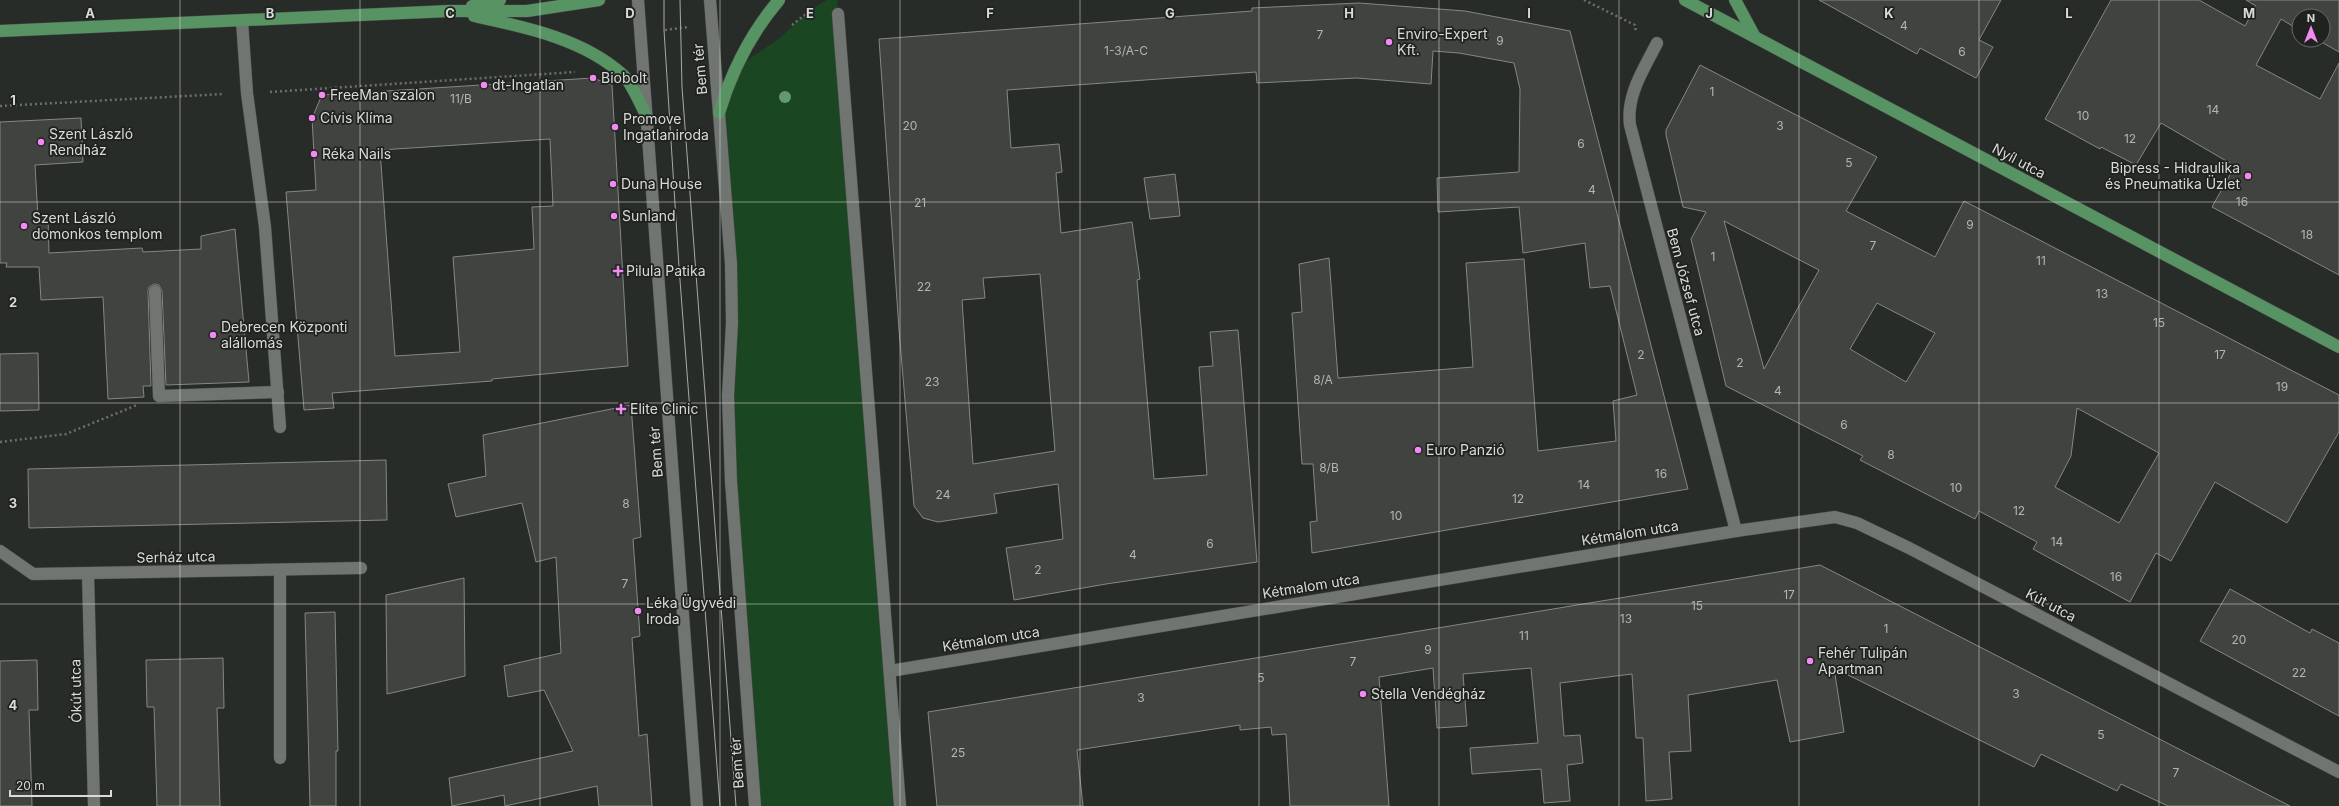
<svg xmlns="http://www.w3.org/2000/svg" width="2339" height="806" viewBox="0 0 2339 806" font-family="Inter,sans-serif">
  <rect width="100%" height="100%" fill="#282c29"/>
  <path fill="#1a4622" d="M827,0H837L900,806H755L731,481L732,323L719,113L733,70L780,38L808,11Z"/>
  <g fill="#404340" stroke="#848884" fill-rule="evenodd">
    <path d="M1819,0H2001L1979,40L1993,47L1976,78L1920,48L1917,54Z"/>
    <path d="M2111,0H2199L2245,26L2256,6L2246,0H2339V52L2318,40H2323V16H2299V30L2281,19L2256,65L2320,99L2339,63V275L2212,207L2235,166L2161,123L2136,165L2101,147L2100,149L2045,119Z"/>
    <path d="M1359,3L1465,11L1570,31L1688,489L1312,553L1310,522L1317,521L1313,464H1302L1292,313L1302,312L1299,264L1329,258L1338,378L1473,367L1466,263L1524,259L1538,451L1616,441L1613,401L1637,395L1610,286L1590,288L1585,243L1523,253L1519,207L1438,212L1437,178L1519,172L1520,89L1514,63L1459,53L1433,51L1431,84L1357,78L1257,83L1256,72L1007,90L1011,148L1059,144L1062,172L1056,173L1061,233L1132,222L1140,279L1137,280L1154,479L1207,475L1199,367L1213,366L1210,332L1238,330L1257,562L1106,584L1014,600L1006,548L1063,539L1058,484L994,494L997,513L938,522L923,518L914,506L899,330L879,39L1252,11V8ZM1040,274L1055,451L973,464L962,300L985,298L983,278Z"/>
    <path d="M1700,65L1877,157L1846,211L1935,257L1964,201L2339,395V432L2287,523L2215,482L2171,561L2156,553L2130,602L2033,549L2037,542L1979,511L1975,519L1860,460L1863,456L1726,386L1691,239L1706,212L1683,207L1666,135V130ZM1724,221L1819,270L1764,369ZM1877,303L1935,333L1906,382L1850,349ZM2077,408L2159,453L2119,523L2055,487L2071,456Z"/>
    <path d="M593,78L612,85L628,366L492,379V381L332,393L334,408L304,410L286,192L316,190L312,118L322,95ZM550,139L553,206L532,207L534,249L453,257L460,352L395,356L380,150Z"/>
    <path d="M81,118L83,162L35,165L38,218H48L49,253L142,248L143,252L201,249V236L235,229L249,382L166,385L162,291L159,285L154,284L149,287L148,291L151,386H143L144,397L108,399L103,297L41,300L39,267H6L7,263H0V122Z"/>
    <path d="M1175,174L1180,216L1150,219L1144,178Z"/>
    <path d="M38,353L39,410L0,411V354Z"/>
    <path d="M631,405L641,537L633,539L640,636L632,638L639,736L647,734L652,806H599L597,786L505,806L504,795L452,806L449,778L573,751L544,690L508,697L504,666L561,653L556,557L536,562L522,503L456,517L448,484L486,476L483,435Z"/>
    <path d="M386,460L387,520L29,528L28,469Z"/>
    <path d="M1820,565L2290,806H2168L2121,784L2117,791L2041,754L2034,767L1834,668L1844,732L1790,742L1777,680L1688,695L1691,751L1669,752L1672,799L1646,801L1643,738H1636L1632,674L1560,683L1564,736L1580,735L1583,763L1567,765L1570,801L1544,803L1541,769L1472,774L1470,748L1538,743L1531,668L1463,674L1467,726L1437,728L1433,668L1379,677L1389,806H1290L1286,734L1272,735L1271,727L1240,730V725L1077,750L1083,806H937L928,712Z"/>
    <path d="M464,578L465,676L387,694L386,595Z"/>
    <path d="M2230,589L2310,633L2312,629L2339,643V716L2200,641Z"/>
    <path d="M335,612L338,751H336V806H310L305,613Z"/>
    <path d="M223,658L224,708H217L220,806H157L154,707H147L146,660Z"/>
    <path d="M37,660L38,710H29L32,806H0V661Z"/>
  </g>
  <g fill="none" stroke-linecap="round" stroke-linejoin="round">
    <g stroke="#454845" stroke-width="13">
      <g id="minor">
        <path d="M638,0L697,806"/>
        <path d="M710,0L731,264L732,323L728,396L731,481L755,806"/>
        <path d="M838,14L900,806"/>
        <path d="M242,21L247,93L265,227L280,427"/>
        <path d="M1657,43C1644,69 1626,95 1630,125L1736,531"/>
        <path d="M155,291L159,396L278,392"/>
        <path d="M0,551L33,574L361,568"/>
        <path d="M88,574L94,806"/>
        <path d="M890,671L1736,531L1835,517L1857,523L1909,548L2339,772"/>
        <path d="M280,758V570"/>
      </g>
    </g>
    <g stroke="#454845" stroke-width="13">
      <g id="major">
        <path d="M1685,0L2339,347"/>
        <path d="M1735,0L1755,37"/>
        <path d="M472,6L500,0"/>
        <path d="M474,16C525,27 584,39 623,75C632,83 641,106 647,117"/>
        <path d="M0,31L449,11H527L599,0"/>
        <path d="M719,113C732,70 750,34 779,0"/>
      </g>
    </g>
    <g stroke="#6c6f6c" stroke-width="2.5" stroke-dasharray="2 3" stroke-linecap="butt">
      <path d="M1584,0L1635,25L1636,32"/>
      <path d="M792,25L815,7"/>
      <path d="M665,30L688,27"/>
      <path d="M270,92L575,72"/>
      <path d="M0,106L223,94"/>
      <path d="M0,442L66,434L137,405"/>
    </g>
    <use href="#minor" stroke="#717572" stroke-width="12"/>
    <use href="#major" stroke="#589364" stroke-width="12"/>
    <g stroke="#a7a9a7" stroke-width="1">
      <path d="M664,0V30L679,267L720,806"/>
      <path d="M680,0L682,87L736,806"/>
    </g>
  </g>
  <circle fill="#629a6a" cx="785" cy="97" r="6"/>
  <path fill="none" stroke="#d9dbd9" stroke-width="1" stroke-opacity="0.55" d="M180,0V806M360,0V806M540,0V806M720,0V806M900,0V806M1080,0V806M1259,0V806M1439,0V806M1619,0V806M1799,0V806M1979,0V806M2159,0V806M0,202H2339M0,403H2339M0,604H2339"/>
  <g fill="#f38af1" stroke="#1f221f" stroke-width="1.5">
    <circle cx="1389" cy="42" r="4"/>
    <circle cx="593" cy="78" r="4"/>
    <circle cx="484" cy="85" r="4"/>
    <circle cx="322" cy="95" r="4"/>
    <circle cx="312" cy="118" r="4"/>
    <circle cx="615" cy="127" r="4"/>
    <circle cx="41" cy="142" r="4"/>
    <circle cx="314" cy="154" r="4"/>
    <circle cx="2248" cy="176" r="4"/>
    <circle cx="613" cy="184" r="4"/>
    <circle cx="614" cy="216" r="4"/>
    <circle cx="24" cy="226" r="4"/>
    <path d="M616 265h4v4h4v4h-4v4h-4v-4h-4v-4h4z"/>
    <circle cx="213" cy="335" r="4"/>
    <path d="M619 403h4v4h4v4h-4v4h-4v-4h-4v-4h4z"/>
    <circle cx="1418" cy="450" r="4"/>
    <circle cx="638" cy="611" r="4"/>
    <circle cx="1810" cy="661" r="4"/>
    <circle cx="1363" cy="694" r="4"/>
  </g>
  <g text-anchor="middle" stroke-width="3.5" stroke-linejoin="round" paint-order="stroke">
    <g font-size="12" fill="#b3b5b3">
      <text x="1904" y="30">4</text>
      <text x="1320" y="39">7</text>
      <text x="1500" y="45">9</text>
      <text x="1126" y="55">1-3/A-C</text>
      <text x="1962" y="56">6</text>
      <text x="1712" y="96">1</text>
      <text x="461" y="103">11/B</text>
      <text x="2213" y="114">14</text>
      <text x="2083" y="120">10</text>
      <text x="910" y="130">20</text>
      <text x="1780" y="130">3</text>
      <text x="2130" y="143">12</text>
      <text x="1581" y="148">6</text>
      <text x="1849" y="167">5</text>
      <text x="1592" y="194">4</text>
      <text x="2242" y="206">16</text>
      <text x="920" y="207">21</text>
      <text x="1970" y="229">9</text>
      <text x="2307" y="239">18</text>
      <text x="1873" y="250">7</text>
      <text x="1713" y="261">1</text>
      <text x="2041" y="265">11</text>
      <text x="924" y="291">22</text>
      <text x="2102" y="298">13</text>
      <text x="2159" y="327">15</text>
      <text x="1641" y="359">2</text>
      <text x="2220" y="359">17</text>
      <text x="1740" y="367">2</text>
      <text x="1323" y="384">8/A</text>
      <text x="932" y="386">23</text>
      <text x="2282" y="391">19</text>
      <text x="1778" y="395">4</text>
      <text x="1844" y="429">6</text>
      <text x="1891" y="459">8</text>
      <text x="1329" y="472">8/B</text>
      <text x="1661" y="478">16</text>
      <text x="1584" y="489">14</text>
      <text x="1956" y="492">10</text>
      <text x="943" y="499">24</text>
      <text x="1518" y="503">12</text>
      <text x="626" y="508">8</text>
      <text x="2019" y="515">12</text>
      <text x="1396" y="520">10</text>
      <text x="2057" y="546">14</text>
      <text x="1210" y="548">6</text>
      <text x="1133" y="559">4</text>
      <text x="1038" y="574">2</text>
      <text x="2116" y="581">16</text>
      <text x="625" y="588">7</text>
      <text x="1789" y="599">17</text>
      <text x="1697" y="610">15</text>
      <text x="1626" y="623">13</text>
      <text x="1886" y="633">1</text>
      <text x="1524" y="640">11</text>
      <text x="2239" y="644">20</text>
      <text x="1428" y="654">9</text>
      <text x="1353" y="666">7</text>
      <text x="2299" y="677">22</text>
      <text x="1261" y="682">5</text>
      <text x="2016" y="698">3</text>
      <text x="1141" y="702">3</text>
      <text x="2101" y="739">5</text>
      <text x="958" y="757">25</text>
      <text x="2176" y="777">7</text>
    </g>
    <g font-size="14" fill="#d9dbd9" stroke="#1f221f" text-anchor="start">
      <text x="1397" y="39">Enviro-Expert<tspan x="1397" dy="16">Kft.</tspan></text>
      <text x="601" y="83">Biobolt</text>
      <text x="492" y="90">dt-Ingatlan</text>
      <text x="330" y="100">FreeMan szalon</text>
      <text x="320" y="123">Cívis Klíma</text>
      <text x="623" y="124">Promove<tspan x="623" dy="16">Ingatlaniroda</tspan></text>
      <text x="49" y="139">Szent László<tspan x="49" dy="16">Rendház</tspan></text>
      <text x="322" y="159">Réka Nails</text>
      <text x="2240" y="173" text-anchor="end">Bipress - Hidraulika<tspan x="2240" dy="16">és Pneumatika Üzlet</tspan></text>
      <text x="621" y="189">Duna House</text>
      <text x="622" y="221">Sunland</text>
      <text x="32" y="223">Szent László<tspan x="32" dy="16">domonkos templom</tspan></text>
      <text x="626" y="276">Pilula Patika</text>
      <text x="221" y="332">Debrecen Központi<tspan x="221" dy="16">alállomás</tspan></text>
      <text x="630" y="414">Elite Clinic</text>
      <text x="1426" y="455">Euro Panzió</text>
      <text x="646" y="608">Léka Ügyvédi<tspan x="646" dy="16">Iroda</tspan></text>
      <text x="1818" y="658">Fehér Tulipán<tspan x="1818" dy="16">Apartman</tspan></text>
      <text x="1371" y="699">Stella Vendégház</text>
    </g>
    <g font-size="14" fill="#d9dbd9" stroke="#1f221f">
      <text transform="translate(700 69) rotate(-95)" y="5">Bem tér</text>
      <text transform="translate(2019 161) rotate(28)" y="5">Nyíl utca</text>
      <text transform="translate(1686 282) rotate(75)" y="5">Bem József utca</text>
      <text transform="translate(656 452) rotate(-94)" y="5">Bem tér</text>
      <text transform="translate(1630 533) rotate(-9)" y="5">Kétmalom utca</text>
      <text transform="translate(176 557) rotate(-1)" y="5">Serház utca</text>
      <text transform="translate(1311 586) rotate(-9)" y="5">Kétmalom utca</text>
      <text transform="translate(2051 605) rotate(28)" y="5">Kút utca</text>
      <text transform="translate(991 639) rotate(-9)" y="5">Kétmalom utca</text>
      <text transform="translate(76 691) rotate(-91)" y="5">Ókút utca</text>
      <text transform="translate(737 763) rotate(-94)" y="5">Bem tér</text>
    </g>
  </g>
  <g font-size="13" text-anchor="middle" font-weight="bold" fill="#d9dbd9" stroke="#1f221f" stroke-width="3.5" stroke-linejoin="round" paint-order="stroke">
    <text x="90" y="18">A</text>
    <text x="270" y="18">B</text>
    <text x="450" y="18">C</text>
    <text x="630" y="18">D</text>
    <text x="810" y="18">E</text>
    <text x="990" y="18">F</text>
    <text x="1170" y="18">G</text>
    <text x="1349" y="18">H</text>
    <text x="1529" y="18">I</text>
    <text x="1709" y="18">J</text>
    <text x="1889" y="18">K</text>
    <text x="2069" y="18">L</text>
    <text x="2249" y="18">M</text>
    <text x="13" y="105">1</text>
    <text x="13" y="307">2</text>
    <text x="13" y="508">3</text>
    <text x="13" y="710">4</text>
  </g>
  <g transform="translate(2311 28)"><circle r="19" fill="#1f221f" stroke="#696c69"/>
  <path d="M0-3L7 15L0 10L-7 15Z" fill="#f38af1"/>
  <text y="-6" font-size="11" font-weight="bold" text-anchor="middle" fill="#d9dbd9">N</text>
  </g>
  <path d="M10 790v6h101v-6" fill="none" stroke="#d9dbd9" stroke-width="2"/>
  <text x="16" y="790" font-size="12" fill="#d9dbd9" stroke="#1f221f" stroke-width="3" paint-order="stroke">20 m</text>
</svg>
